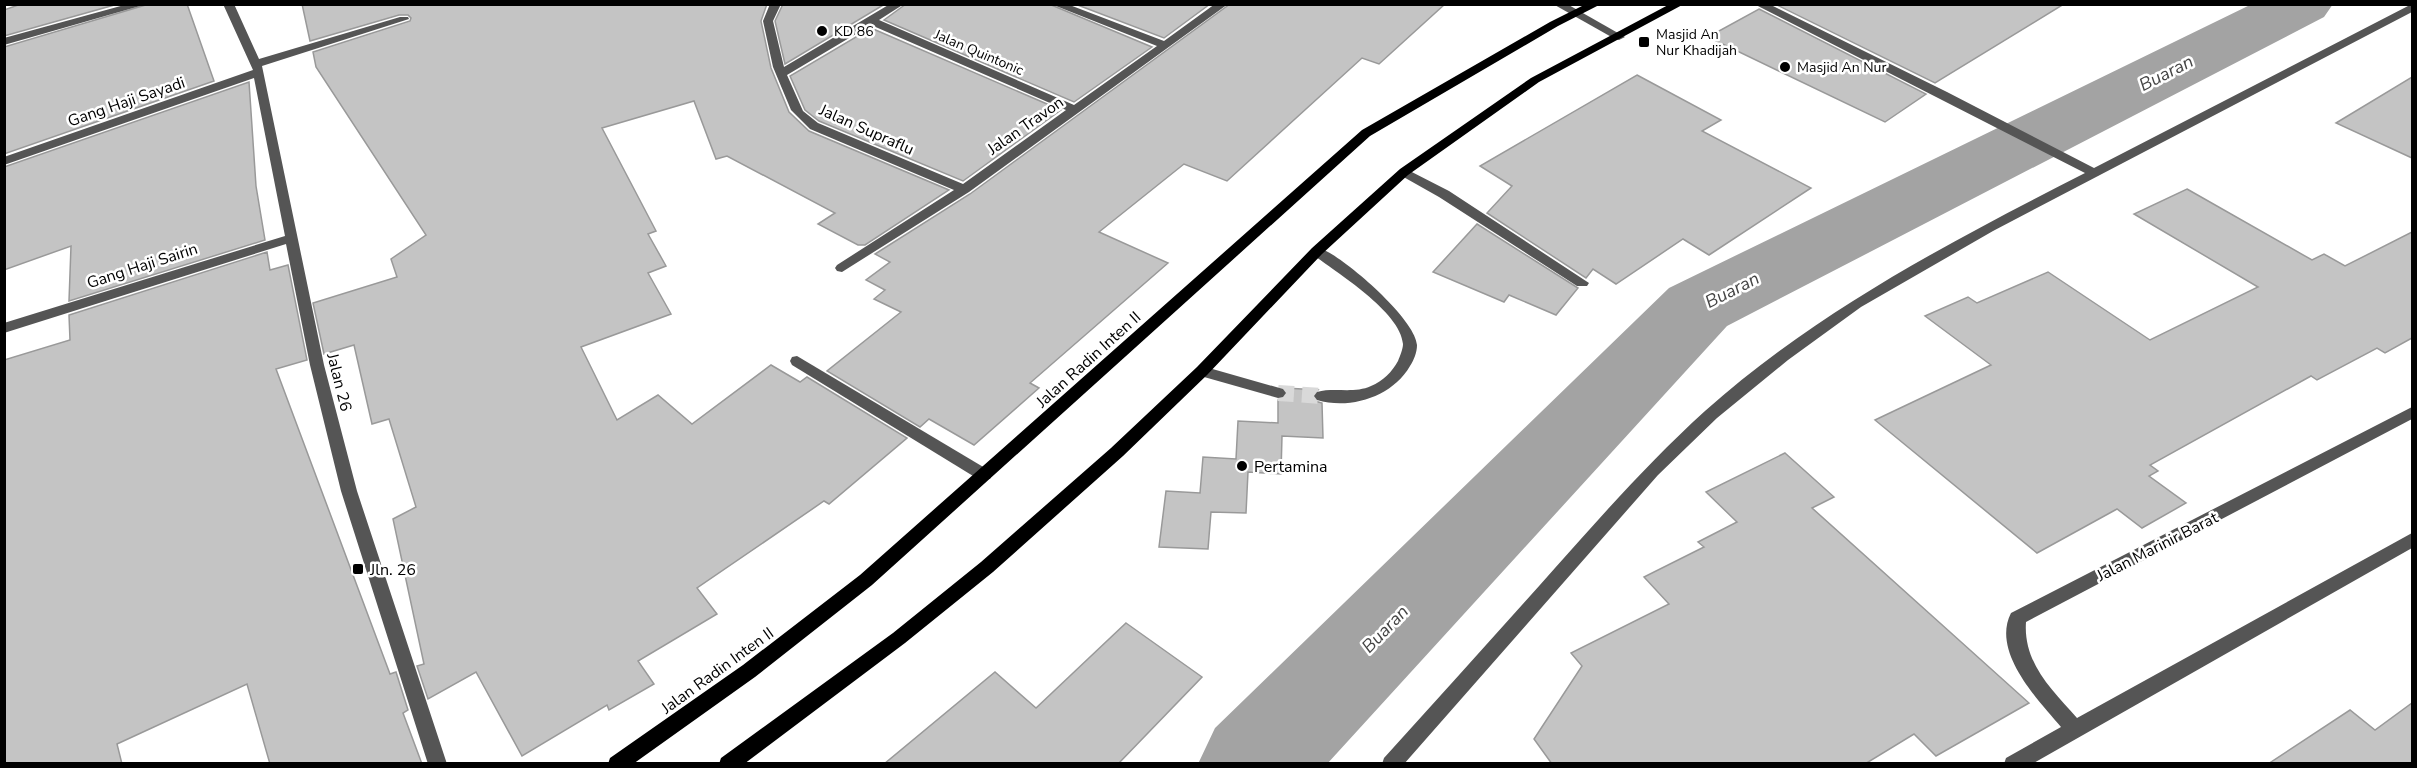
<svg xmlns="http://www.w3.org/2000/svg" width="2417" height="768" viewBox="0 0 2417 768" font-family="'Nunito Sans',sans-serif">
  <rect width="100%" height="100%" fill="#fff"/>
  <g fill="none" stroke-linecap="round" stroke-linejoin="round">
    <path fill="#a3a3a3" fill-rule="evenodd" d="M2252,4H2333L2324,17L1727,326L1327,764H1198L1215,728L1669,288Z"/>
  </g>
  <g fill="#c4c4c4" stroke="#999" stroke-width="1.5">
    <path d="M21,4H118L4,36V10Z"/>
    <path d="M149,4H187L214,81L4,154V47Z"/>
    <path d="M302,4H767L761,21L771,68L789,112L809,131L949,190L865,245H858L818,224L835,213L727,156L716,159L694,101L602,128L656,231L648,234L666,266L648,273L671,314L581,347L617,420L658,395L692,424L771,365L800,382L807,377L907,438L829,504L824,501L697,588L717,614L638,661L654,684L609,710L607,705L522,756L476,672L428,699L417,666L424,664L393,519L416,507L389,419L372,424L354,345L324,354L313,303L397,277L391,259L426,235L316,67L313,52L410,21L411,18L408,15H399L310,41Z"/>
    <path d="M783,4H885L785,64L775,21Z"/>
    <path d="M906,4H1049L1152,47L1074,102L884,20Z"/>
    <path d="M1075,4H1210L1164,38Z"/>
    <path d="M1230,4H1445L1379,64L1362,58L1227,181L1184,164L1099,232L1168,263L1030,383L1039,388L974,445L929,419L920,427L827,371L901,312L874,299L885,290L866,280L890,262L875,254L970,194Z"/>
    <path d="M1775,4H2064L1935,83Z"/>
    <path d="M1759,9L1926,94L1885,122L1708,37Z"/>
    <path d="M871,28L1061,110L963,181L819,121L805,110L790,76Z"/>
    <path d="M1637,75L1721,120L1702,131L1811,188L1709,255L1683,239L1616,284L1593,269L1586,278L1487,213L1512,186L1480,166Z"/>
    <path d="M2412,77V158L2336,123Z"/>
    <path d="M249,82L256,186L265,240L69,301L71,246L4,270V167Z"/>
    <path d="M2187,189L2312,260L2324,254L2345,266L2412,232V338L2385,353L2377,348L2317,380L2311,376L2150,465L2158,471L2149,476L2186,503L2142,528L2117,509L2037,553L1875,420L1991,365L1925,316L1968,297L1977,303L2048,272L2150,340L2258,287L2134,214Z"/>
    <path d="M1477,224L1578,288L1556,315L1509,295L1504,302L1433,272Z"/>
    <path d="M267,252L270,270L288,265L307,360L276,369L390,674L396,672L408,710L403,713L422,764H270L247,684L117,744L122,764H4V360L70,340L69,315Z"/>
    <path d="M1285,388L1318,390L1312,396L1315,401L1322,403L1323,438L1282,436L1281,474L1248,472L1246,513L1211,512L1208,549L1159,547L1166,491L1200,493L1203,457L1236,459L1238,421L1278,423V400L1285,398L1288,393Z"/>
    <path d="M1785,453L1834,497L1812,508L2029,703L1936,756L1914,734L1865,764H1552L1534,739L1582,666L1571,653L1669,604L1644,577L1704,547L1698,542L1737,522L1706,492Z"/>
    <path d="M1126,623L1202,677L1118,764H884L995,672L1036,708Z"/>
    <path d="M2412,703V764H2268L2350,710L2375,730Z"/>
  </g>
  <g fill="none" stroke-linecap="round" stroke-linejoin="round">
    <path stroke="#d9d9d9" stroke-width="16" stroke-dasharray="16 8" stroke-linecap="butt" d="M1278,393L1322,396"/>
    <g fill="#555" fill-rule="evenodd">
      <path d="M128,4H147L4,45V38Z"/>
      <path d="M223,4H234L259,59L400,17H408L409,19L262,66L324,365L357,491L447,764H428L341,491L310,365L286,244L4,333V323L285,236L254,78L4,165V157L253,70Z"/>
      <path d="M770,4H781L773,21L784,67L890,4H904L879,20L1074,105L1157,46L1051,4H1067L1164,41L1215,4H1228L969,192L842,272L837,271L835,268L837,265L954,190L810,129L791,110L773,67L763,21ZM871,25L1066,110L963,184L818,123L803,111L787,75Z"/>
      <path d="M1553,4H1567L1625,37L1619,40L1615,39Z"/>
      <path d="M1754,4H1769L1947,92L2094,168L2408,6L2412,5V12L1993,231L1861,307L1788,360L1717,418L1658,475L1404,764H1382L1384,758C1441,695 1498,632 1555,568C1603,514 1651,460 1705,411C1817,311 1952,241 2085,173Z"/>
      <path d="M1404,168L1449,191L1589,283L1587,286H1577L1439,197L1400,175L1398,172Z"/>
      <path d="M1317,247C1340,253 1416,319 1417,345C1417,352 1414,360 1410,366C1392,397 1350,410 1317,400L1314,396L1317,392C1334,387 1354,394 1371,386C1383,381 1392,372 1398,361C1400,356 1403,349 1403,344C1401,312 1336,272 1312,254L1310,251Z"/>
      <path d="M797,356L990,471L992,475L990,479H978L792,365L790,361L792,357Z"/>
      <path d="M1202,366L1283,389L1286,393L1283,397L1278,398L1197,375L1195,371Z"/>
      <path d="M2412,407V419L2026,622C2023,663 2052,690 2077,718L2412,533V548L2032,764H2004L2006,758L2061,727C2038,700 1991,652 2011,613Z"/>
    </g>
    <g fill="#000" fill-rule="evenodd">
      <path d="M1586,4H1601L1558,26L1370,136L872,585L755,677L633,764H608L610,758L743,665L860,575L1362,130L1550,22Z"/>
      <path d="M1670,4H1684L1539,82L1408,175L1322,254L1207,375L1123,456L993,572L905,643L744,764H719L721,758L893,633L981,562L1111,448L1197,367L1312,248L1400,169L1531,78Z"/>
    </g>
  </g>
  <g fill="#000" stroke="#fff" stroke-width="2">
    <circle cx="822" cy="31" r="6"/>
    <rect x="1638" y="36" width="12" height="12" rx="3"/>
    <circle cx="1785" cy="67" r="6"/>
    <circle cx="1242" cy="466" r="6"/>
    <rect x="352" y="563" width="12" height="12" rx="3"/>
  </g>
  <g text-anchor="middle" stroke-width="5" stroke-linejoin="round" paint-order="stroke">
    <g font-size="14" fill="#000" stroke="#fff" text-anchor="start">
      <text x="834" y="36">KD 86</text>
      <text x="1656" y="39">Masjid An<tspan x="1656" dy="16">Nur Khadijah</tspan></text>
      <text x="1797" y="72">Masjid An Nur</text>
    </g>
    <g font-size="14" fill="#000" stroke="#fff">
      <text transform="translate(979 52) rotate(23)" y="5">Jalan Quintonic</text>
    </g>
    <g font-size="16" fill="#000" stroke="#fff">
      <text transform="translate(126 101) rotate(-19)" y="6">Gang Haji Sayadi</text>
      <text transform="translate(1025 125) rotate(-35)" y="6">Jalan Travon</text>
      <text transform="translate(867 129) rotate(24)" y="6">Jalan Supraflu</text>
      <text transform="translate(142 265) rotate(-18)" y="6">Gang Haji Sairin</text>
      <text transform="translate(1088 359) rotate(-42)" y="6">Jalan Radin Inten II</text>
      <text transform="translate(340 382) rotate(76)" y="6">Jalan 26</text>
      <text transform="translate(2157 546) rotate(-27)" y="6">Jalan Marinir Barat</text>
      <text transform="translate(717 670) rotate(-36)" y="6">Jalan Radin Inten II</text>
    </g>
    <g font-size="16" fill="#000" stroke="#fff" text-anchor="start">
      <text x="1254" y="472">Pertamina</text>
      <text x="370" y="575">Jln. 26</text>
    </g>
    <g font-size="18" font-style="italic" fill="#444" stroke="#fff">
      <text transform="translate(2166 73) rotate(-27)" y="6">Buaran</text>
      <text transform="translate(1732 290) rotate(-27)" y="6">Buaran</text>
      <text transform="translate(1385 629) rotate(-46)" y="6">Buaran</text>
    </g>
  </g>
  <rect width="2417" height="768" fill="none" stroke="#000000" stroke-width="12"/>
</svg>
